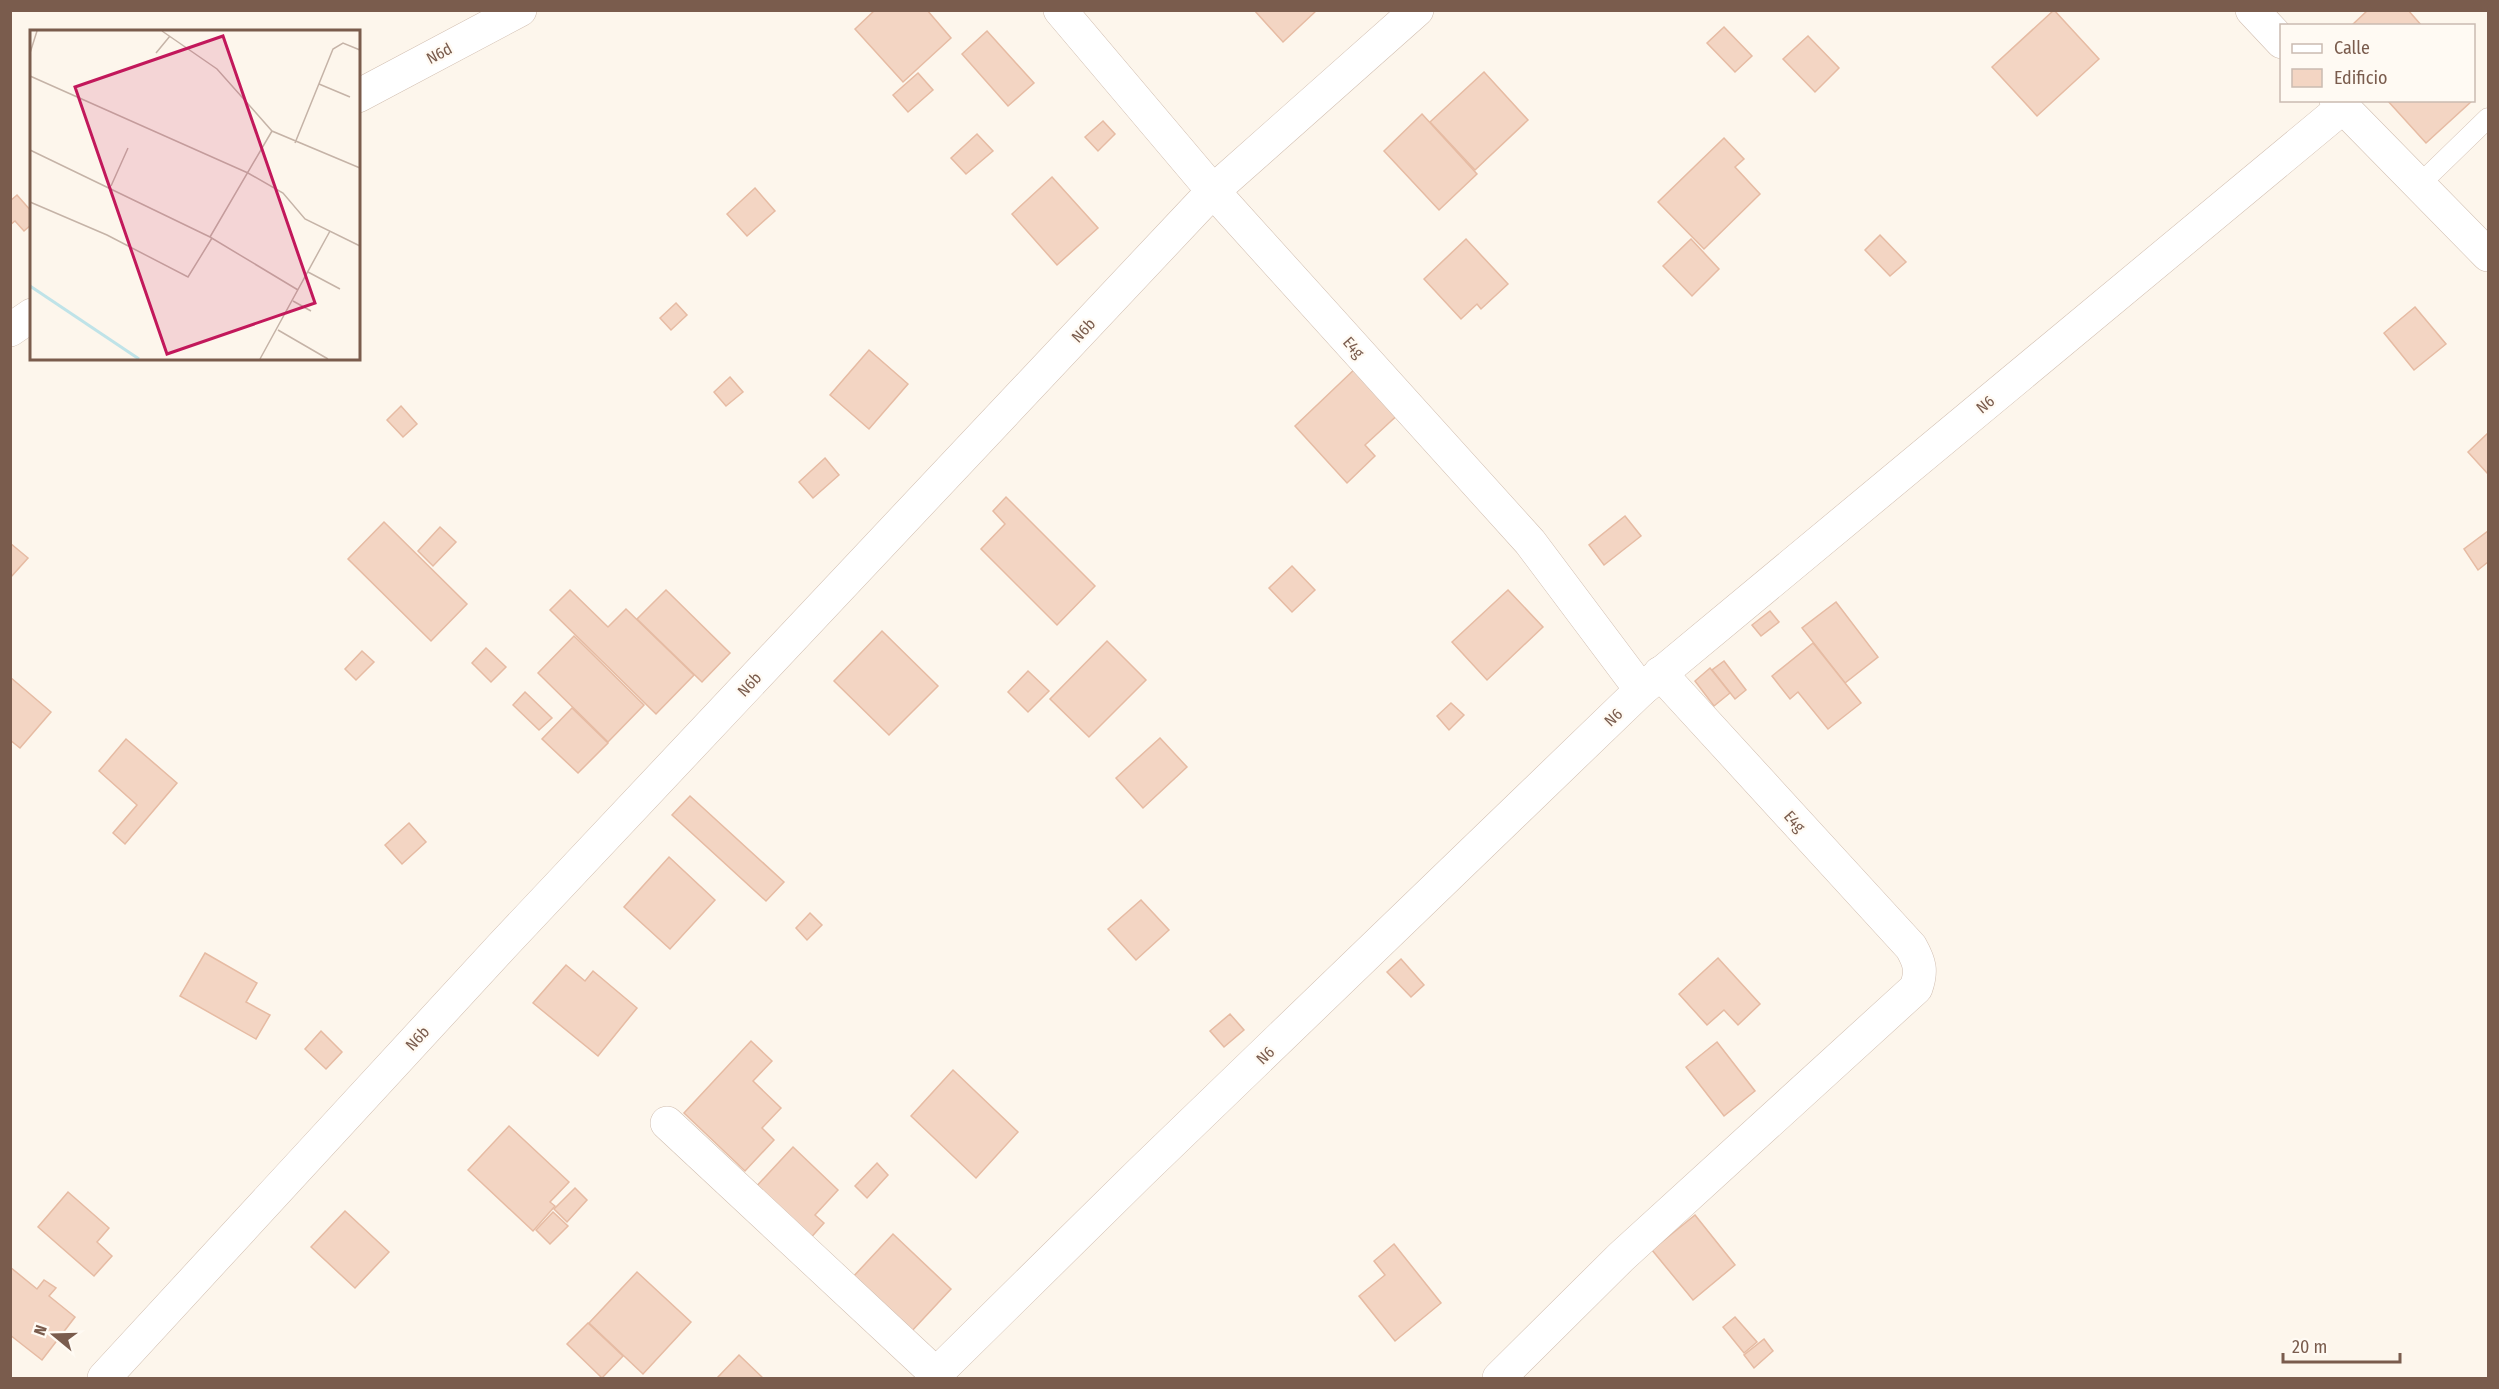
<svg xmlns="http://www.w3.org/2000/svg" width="2499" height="1389" viewBox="0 0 2499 1389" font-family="'Fira Sans Condensed',sans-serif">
  <rect width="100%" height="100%" fill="#fdf6ec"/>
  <g fill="#f3d5c3" stroke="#e6bba3" stroke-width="1.5">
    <path d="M875,10H927L951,38L903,82L855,29Z"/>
    <path d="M1254,10H1317L1283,42Z"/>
    <path d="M2054,10L2099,59L2037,116L1992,67Z"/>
    <path d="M2368,10H2408L2422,26H2351Z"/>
    <path d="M1724,27L1752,56L1735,72L1707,43Z"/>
    <path d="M987,31L1034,83L1008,106L962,54Z"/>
    <path d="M1808,36L1839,68L1815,92L1783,59Z"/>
    <path d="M1484,72L1528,120L1475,170L1430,122Z"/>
    <path d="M918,73L933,90L908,112L893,95Z"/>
    <path d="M2387,100H2473L2426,143Z"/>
    <path d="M1422,114L1477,174L1439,210L1384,151Z"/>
    <path d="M1103,121L1115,134L1098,151L1085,137Z"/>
    <path d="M977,134L993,151L966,174L951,158Z"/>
    <path d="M1724,138L1744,159L1735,167L1760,194L1704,249L1658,202Z"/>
    <path d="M1052,177L1098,228L1057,265L1012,214Z"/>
    <path d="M755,188L775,211L747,236L727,214Z"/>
    <path d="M17,195L32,212V224L24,231L15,221L10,225V201Z"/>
    <path d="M1880,235L1906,262L1890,276L1865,250Z"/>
    <path d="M1466,239L1508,284L1481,309L1477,304L1461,319L1424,279Z"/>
    <path d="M1691,239L1719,269L1692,296L1663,266Z"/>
    <path d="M676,303L687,315L671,330L660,318Z"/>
    <path d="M2415,307L2446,344L2414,370L2384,333Z"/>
    <path d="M869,350L908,384L869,429L830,395Z"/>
    <path d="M1359,365L1402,411L1365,445L1375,456L1347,483L1295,426Z"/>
    <path d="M730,377L743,392L726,406L714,392Z"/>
    <path d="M401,406L417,424L403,437L387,420Z"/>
    <path d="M2488,433V472L2487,473L2468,452Z"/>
    <path d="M825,458L839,475L813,498L799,482Z"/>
    <path d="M1006,497L1095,586L1057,625L981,549L1005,524L993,511Z"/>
    <path d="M1625,516L1641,536L1604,565L1589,545Z"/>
    <path d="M384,522L467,604L431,641L348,559Z"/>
    <path d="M440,527L456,542L433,566L418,551Z"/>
    <path d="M2488,531V562L2478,570L2464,549Z"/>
    <path d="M10,543L28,558L10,578Z"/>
    <path d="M1292,566L1315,590L1292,612L1269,588Z"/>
    <path d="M570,590L608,627L626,609L694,675L656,714L550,610Z"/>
    <path d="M666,590L730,653L702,682L637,619Z"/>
    <path d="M1508,590L1543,627L1487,680L1452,642Z"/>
    <path d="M1836,602L1878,657L1845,683L1802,628Z"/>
    <path d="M1770,611L1779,622L1761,636L1752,625Z"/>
    <path d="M882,631L938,686L889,735L834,681Z"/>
    <path d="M574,636L644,705L608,742L538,673Z"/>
    <path d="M1107,641L1146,680L1089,737L1050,699Z"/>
    <path d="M1813,643L1861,703L1828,729L1798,692L1790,699L1772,676Z"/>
    <path d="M486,648L506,667L491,682L472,663Z"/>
    <path d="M362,651L374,662L356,680L345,669Z"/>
    <path d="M1724,661L1746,690L1735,699L1712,670Z"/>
    <path d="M1710,668L1730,693L1714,706L1695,681Z"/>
    <path d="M1028,671L1049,691L1028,712L1008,692Z"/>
    <path d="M10,677L51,712L20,748L10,740Z"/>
    <path d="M525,692L552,718L539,730L513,705Z"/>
    <path d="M1451,703L1464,715L1449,730L1437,716Z"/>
    <path d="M572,708L608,743L578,773L542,739Z"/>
    <path d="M1160,738L1187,767L1143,808L1116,778Z"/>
    <path d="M126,739L177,783L125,844L113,833L137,805L99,771Z"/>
    <path d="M690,796L784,882L766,901L672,815Z"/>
    <path d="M409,823L426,842L402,864L385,845Z"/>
    <path d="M669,857L715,900L670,949L624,907Z"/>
    <path d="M1141,900L1169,930L1136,960L1108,929Z"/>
    <path d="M810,913L822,925L807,940L796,928Z"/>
    <path d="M205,953L257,983L246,1002L270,1015L256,1039L180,996Z"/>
    <path d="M1718,958L1760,1004L1738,1025L1724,1010L1707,1025L1679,994Z"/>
    <path d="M1401,959L1424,985L1411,997L1387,972Z"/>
    <path d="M566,965L585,981L593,971L637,1008L598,1056L533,1003Z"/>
    <path d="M1230,1014L1244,1030L1224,1047L1210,1031Z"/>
    <path d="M321,1031L342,1052L326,1069L305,1049Z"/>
    <path d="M751,1041L772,1061L753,1081L781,1108L762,1128L774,1140L745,1171L684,1113Z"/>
    <path d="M1717,1042L1755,1091L1724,1116L1686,1067Z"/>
    <path d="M953,1070L1018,1132L976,1178L911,1116Z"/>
    <path d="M509,1126L569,1182L550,1202L555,1206L533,1231L468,1170Z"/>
    <path d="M793,1147L838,1190L815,1215L824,1223L807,1242L753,1190Z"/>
    <path d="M877,1163L888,1175L867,1198L855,1186Z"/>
    <path d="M575,1188L587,1200L567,1222L554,1209Z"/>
    <path d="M68,1192L109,1228L97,1242L112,1256L94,1276L38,1227Z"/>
    <path d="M345,1211L389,1252L355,1288L311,1247Z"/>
    <path d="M553,1212L568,1226L550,1244L536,1230Z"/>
    <path d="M1695,1215L1735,1265L1693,1300L1652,1250Z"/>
    <path d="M893,1234L951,1289L910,1333L852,1278Z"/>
    <path d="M1394,1244L1441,1303L1395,1341L1359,1296L1385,1275L1374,1261Z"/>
    <path d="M10,1267L37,1289L44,1280L56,1288L49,1296L75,1317L42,1360L10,1335Z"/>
    <path d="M637,1272L691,1322L643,1374L589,1323Z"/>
    <path d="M1735,1317L1757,1342L1744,1353L1723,1327Z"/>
    <path d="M588,1323L623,1356L602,1378L567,1344Z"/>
    <path d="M1764,1339L1773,1351L1754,1368L1744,1355Z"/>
    <path d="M739,1355L763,1378H717Z"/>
  </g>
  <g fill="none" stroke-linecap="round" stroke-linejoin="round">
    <g stroke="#d1beb0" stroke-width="21">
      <path id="service" d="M2419,185L2488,118"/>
    </g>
    <g stroke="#d1beb0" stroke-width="34">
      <g id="minor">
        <path d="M1060,10L1213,191L1530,542L1641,690"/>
        <path d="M2252,10L2282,42"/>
        <path d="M358,96L520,10"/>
        <path d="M2336,100L2488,255"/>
        <path d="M10,330L32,315"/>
        <path d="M667,1123L936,1374"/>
        <path d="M104,1378L503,945L1213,191L1417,10"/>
        <path d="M932,1378L1140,1173L1641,690L2342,108"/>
        <path d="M1499,1378L1621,1257L1916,988C1922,971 1920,963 1911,947L1660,673"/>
      </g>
    </g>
    <use href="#service" stroke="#fff" stroke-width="20"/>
    <use href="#minor" stroke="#fff" stroke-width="33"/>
  </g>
  <g text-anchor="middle" stroke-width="4.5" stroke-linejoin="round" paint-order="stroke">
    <g font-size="16" fill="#7a5c4d" stroke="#fffaf3">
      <text transform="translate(439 53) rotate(-28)" y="6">N6d</text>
      <text transform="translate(1083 330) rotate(-47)" y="6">N6b</text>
      <text transform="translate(1354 347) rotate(48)" y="6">E4g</text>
      <text transform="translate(1985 404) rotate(-40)" y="6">N6</text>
      <text transform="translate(749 684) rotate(-47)" y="6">N6b</text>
      <text transform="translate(1613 717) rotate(-44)" y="6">N6</text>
      <text transform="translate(1795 821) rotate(48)" y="6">E4g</text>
      <text transform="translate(417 1038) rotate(-47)" y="6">N6b</text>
      <text transform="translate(1265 1055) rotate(-44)" y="6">N6</text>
    </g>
  </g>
  <g transform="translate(30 30)">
    <rect width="330" height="330" fill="#fdf6ec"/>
    <path fill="none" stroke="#bfe3e8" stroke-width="3" d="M0,256L109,329"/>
    <path fill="none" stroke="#c5b3a7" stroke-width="1.5" d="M132,1L187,39L242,101L330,138M0,23L7,1M126,23L140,6M0,46L218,143L253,163L275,189L330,216M289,54L320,67M265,113L303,19L313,13L330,20M0,120L180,207L268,260M81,156L98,118M0,172L77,205L158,247L182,208M180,207L242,101M278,242L310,259M263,271L281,281M248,300L298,329M230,329L300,201"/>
    <path fill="#c2185b" fill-opacity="0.15" stroke="#c2185b" stroke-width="3" d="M193,6L285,273L137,324L45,57Z"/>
    <rect width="330" height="330" fill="none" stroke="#7a5c4d" stroke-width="3"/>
  </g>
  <rect width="2499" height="1389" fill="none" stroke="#7a5c4d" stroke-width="24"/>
  <rect x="2280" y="24" width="195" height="78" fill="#fffaf3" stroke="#cabbb1" stroke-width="1.5"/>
  <rect x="2292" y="44" width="30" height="9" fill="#ffffff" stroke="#cabbb1" stroke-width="1.5"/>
  <text x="2334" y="54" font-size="18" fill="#7a5c4d">Calle</text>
  <rect x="2292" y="69" width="30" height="18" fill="#f3d5c3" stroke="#cabbb1" stroke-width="1.5"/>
  <text x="2334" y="84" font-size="18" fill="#7a5c4d">Edificio</text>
  <g transform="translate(54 1335) rotate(289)" stroke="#fffaf3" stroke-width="4.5" paint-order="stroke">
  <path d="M0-4.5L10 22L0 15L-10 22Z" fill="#7a5c4d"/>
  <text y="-9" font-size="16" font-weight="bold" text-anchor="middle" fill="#7a5c4d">N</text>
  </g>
  <path d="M2283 1353v9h117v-9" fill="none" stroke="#7a5c4d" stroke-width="3"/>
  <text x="2292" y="1353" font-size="18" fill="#7a5c4d" stroke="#fffaf3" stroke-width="4.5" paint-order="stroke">20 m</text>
</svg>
